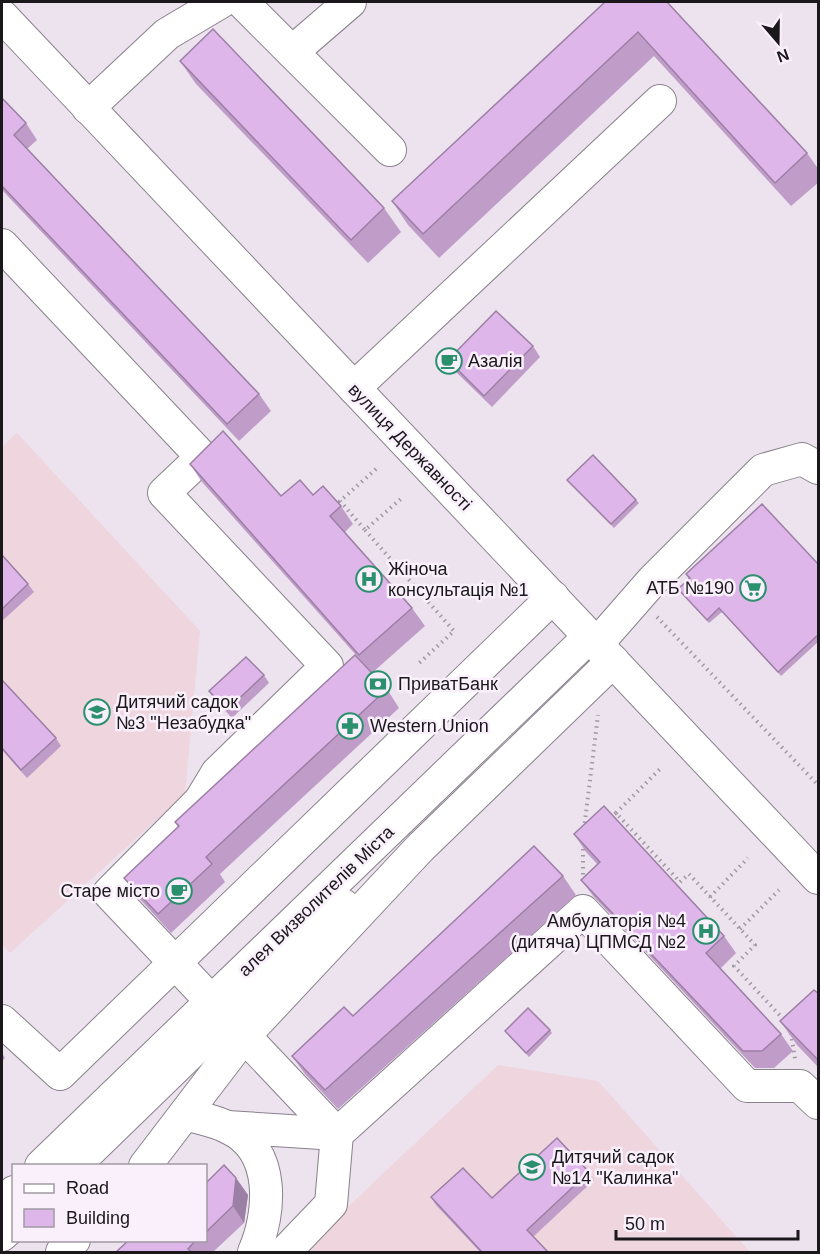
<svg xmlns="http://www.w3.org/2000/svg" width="820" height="1254" viewBox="0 0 820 1254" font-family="Helvetica,sans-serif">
  <rect width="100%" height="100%" fill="#ece3ef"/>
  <g fill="#eed5de">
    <path d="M17,433L200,631L185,794L10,953L2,944V447Z"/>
    <path d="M498,1065L598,1081L750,1252H300Z"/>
  </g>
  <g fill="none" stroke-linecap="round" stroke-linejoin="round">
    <g stroke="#89818b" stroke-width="34">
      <g id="minor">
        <path d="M242,2L390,150"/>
        <path d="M2,16L818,878"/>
        <path d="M292,52L350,2"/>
        <path d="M88,108L167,34L221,2"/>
        <path d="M2,245L202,457L164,493L327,666L217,773L200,801L109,893L337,1134"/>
        <path d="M354,388L660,101"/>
        <path d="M597,644L653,580L763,470L802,459L818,468"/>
        <path d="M2,1021L60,1074L553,597"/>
        <path d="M185,1114C199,1118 216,1121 229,1128C276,1150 271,1213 254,1252"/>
        <path d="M227,1127L337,1134"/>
        <path d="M41,1166L590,636"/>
        <path d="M74,1166L343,905"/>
        <path d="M145,1166L245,1035L420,848L613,661"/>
        <path d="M2,1204L14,1192"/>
        <path d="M2,1235L14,1224"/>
        <path d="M62,1252L74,1240"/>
        <path d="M285,1252L331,1204L337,1134L583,911L747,1086H800L818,1103"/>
      </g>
    </g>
    <g stroke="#a099a2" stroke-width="4" stroke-dasharray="1.5 4.5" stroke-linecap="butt">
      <path d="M376,469L340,501L365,530L403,497"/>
      <path d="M365,530L454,631L417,665"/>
      <path d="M657,617L818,785"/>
      <path d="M616,813L662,767"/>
      <path d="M610,818L616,813L680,882L689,874L755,945L734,966L785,1021"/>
      <path d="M584,829L598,715"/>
      <path d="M583,843V883"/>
      <path d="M710,897L748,858"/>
      <path d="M740,929L779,890"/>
      <path d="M791,1033L795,1059"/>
    </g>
    <use href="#minor" stroke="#fff" stroke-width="32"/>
  </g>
  <g fill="#c09dc9">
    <path d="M605,2L807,153L819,170V182L791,206L654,56L439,258L408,225L392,201Z"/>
    <path d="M180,61L384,208L401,232L368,263L196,84Z"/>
    <path d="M2,98L26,123L37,140L27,149L259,394L271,411L239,441L2,190Z"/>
    <path d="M533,346L540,357L492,407L455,371L448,360Z"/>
    <path d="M190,464L281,496L313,495L341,506L353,524L345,532L412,608L425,626L372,673L202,482Z"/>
    <path d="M567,480L636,500L639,503L614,528Z"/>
    <path d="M2,555L28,584L34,592L2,621Z"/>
    <path d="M819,565V641L781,676L722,612L709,623L678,589L689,579L686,574Z"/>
    <path d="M264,675L269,683L232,718L214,699L209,691Z"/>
    <path d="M2,680L56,738L61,746L27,778L2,750Z"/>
    <path d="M387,689L399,708L220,874L225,882L171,933L137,896L124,878L178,827L175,822Z"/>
    <path d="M574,834L724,936L736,953L720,969L781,1034L793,1051L774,1068H755L594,897L581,880L598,865L586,852Z"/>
    <path d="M563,876L576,895L338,1109L305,1074L292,1056Z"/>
    <path d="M819,994V1068L797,1045L780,1021Z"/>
    <path d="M550,1030L552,1033L529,1057L505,1031Z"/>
    <path d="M2,1053L5,1058L2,1061Z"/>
    <path d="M589,1172L594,1180L533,1237L548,1252H480L436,1205L431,1197L492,1198Z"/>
    <path d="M236,1178L248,1195L244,1223L213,1252H116L129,1240H206V1183Z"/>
  </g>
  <path fill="#9c7fa4" d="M236,1178L248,1195L244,1223L233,1206Z"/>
  <g fill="#dfb6ea" stroke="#9c7fa4" stroke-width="1.5">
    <path d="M605,2H667L807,153L775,183L638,32L423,234L392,201Z"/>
    <path d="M213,29L384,208L351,240L180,61Z"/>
    <path d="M2,98L26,123L14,135L259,394L227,424L2,186Z"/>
    <path d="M496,311L533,346L484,396L448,360Z"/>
    <path d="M223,431L281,496L300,480L313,495L323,486L341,506L330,516L412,608L359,655L190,464Z"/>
    <path d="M593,455L636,500L611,524L567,480Z"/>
    <path d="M762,504L819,565V634L778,672L719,608L707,620L678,589L690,578L686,574Z"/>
    <path d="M2,555L28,584L2,609Z"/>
    <path d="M355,655L387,689L206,857L212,864L158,914L124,878L179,826L175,822Z"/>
    <path d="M246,657L264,675L227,710L209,691Z"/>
    <path d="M2,680L56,738L21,770L2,748Z"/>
    <path d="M604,806L724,936L706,953L781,1034L762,1051H743L581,880L600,862L574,834Z"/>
    <path d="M534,846L563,876L325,1090L292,1056L344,1007L353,1016Z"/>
    <path d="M814,990L819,994V1061L780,1021Z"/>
    <path d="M528,1008L550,1030L526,1053L505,1031Z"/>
    <path d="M557,1138L589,1172L527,1230L548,1252H482L431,1197L463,1168L492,1198Z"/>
    <path d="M224,1165L236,1178L233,1206L206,1232V1183Z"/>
    <path d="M129,1240H196L188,1249L192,1252H116Z"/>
  </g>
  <defs>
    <g id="cafe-ring" transform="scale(1.35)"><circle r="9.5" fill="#f9f0fc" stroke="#2b906d" stroke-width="1.5"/><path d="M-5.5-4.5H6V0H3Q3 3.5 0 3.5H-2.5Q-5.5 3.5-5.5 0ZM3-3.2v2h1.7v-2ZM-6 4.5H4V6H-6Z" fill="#2b906d"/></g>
    <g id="hospital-ring" transform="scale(1.35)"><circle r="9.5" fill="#f9f0fc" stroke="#2b906d" stroke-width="1.5"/><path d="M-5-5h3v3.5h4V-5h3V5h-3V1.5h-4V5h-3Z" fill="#2b906d"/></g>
    <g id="supermarket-ring" transform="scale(1.35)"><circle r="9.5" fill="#f9f0fc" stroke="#2b906d" stroke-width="1.5"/><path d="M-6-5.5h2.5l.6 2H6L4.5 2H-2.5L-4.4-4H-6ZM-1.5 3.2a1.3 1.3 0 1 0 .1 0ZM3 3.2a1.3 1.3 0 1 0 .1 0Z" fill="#2b906d"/></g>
    <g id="bank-ring" transform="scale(1.35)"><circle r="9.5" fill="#f9f0fc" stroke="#2b906d" stroke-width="1.5"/><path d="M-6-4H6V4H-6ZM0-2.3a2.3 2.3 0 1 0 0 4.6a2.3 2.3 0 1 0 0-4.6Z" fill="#2b906d"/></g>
    <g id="school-ring" transform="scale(1.35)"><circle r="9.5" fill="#f9f0fc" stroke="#2b906d" stroke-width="1.5"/><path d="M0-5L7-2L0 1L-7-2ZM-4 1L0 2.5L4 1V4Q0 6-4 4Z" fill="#2b906d"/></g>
    <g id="pharmacy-ring" transform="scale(1.35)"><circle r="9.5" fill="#f9f0fc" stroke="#2b906d" stroke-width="1.5"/><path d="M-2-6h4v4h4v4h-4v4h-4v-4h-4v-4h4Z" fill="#2b906d"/></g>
  </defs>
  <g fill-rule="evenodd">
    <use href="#cafe-ring" x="449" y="361"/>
    <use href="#hospital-ring" x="369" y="579"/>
    <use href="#supermarket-ring" x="753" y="588"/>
    <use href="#bank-ring" x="378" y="684"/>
    <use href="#school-ring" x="97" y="712"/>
    <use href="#pharmacy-ring" x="350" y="726"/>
    <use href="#cafe-ring" x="179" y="891"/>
    <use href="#hospital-ring" x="706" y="931"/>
    <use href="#school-ring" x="532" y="1167"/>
  </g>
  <g text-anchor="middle" stroke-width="5" stroke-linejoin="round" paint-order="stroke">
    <g font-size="18" fill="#1b181c" stroke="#f9f0fc" text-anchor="start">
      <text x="468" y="367">Азалія</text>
      <text x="388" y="575">Жіноча<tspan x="388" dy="21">консультація №1</tspan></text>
      <text x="734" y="594" text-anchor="end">АТБ №190</text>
      <text x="398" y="690">ПриватБанк</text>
      <text x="116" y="708">Дитячий садок<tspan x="116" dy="21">№3 "Незабудка"</tspan></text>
      <text x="370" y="732">Western Union</text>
      <text x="160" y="897" text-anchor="end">Старе місто</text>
      <text x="686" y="927" text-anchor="end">Амбулаторія №4<tspan x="686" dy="21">(дитяча) ЦПМСД №2</tspan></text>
      <text x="552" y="1163">Дитячий садок<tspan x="552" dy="21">№14 "Калинка"</tspan></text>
    </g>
    <g font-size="18" fill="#1b181c" stroke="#f9f0fc">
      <text transform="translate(410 447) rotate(46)" y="6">вулиця Державності</text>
      <text transform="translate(316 901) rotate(-44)" y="6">алея Визволителів Міста</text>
    </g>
  </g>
  <rect width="820" height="1254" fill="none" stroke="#1b181c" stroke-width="6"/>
  <rect x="12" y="1164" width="195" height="78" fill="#f9f0fc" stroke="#a09aa2" stroke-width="1.5"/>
  <rect x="24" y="1184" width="30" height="9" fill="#ffffff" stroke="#a09aa2" stroke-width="1.5"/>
  <text x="66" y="1194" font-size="18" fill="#1b181c">Road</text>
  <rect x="24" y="1209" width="30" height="18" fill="#dfb6ea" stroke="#a09aa2" stroke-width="1.5"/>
  <text x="66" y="1224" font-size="18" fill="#1b181c">Building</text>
  <g transform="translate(778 42) rotate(160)" stroke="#f9f0fc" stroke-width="4.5" paint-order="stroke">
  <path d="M0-4.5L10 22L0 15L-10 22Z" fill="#1b181c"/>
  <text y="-9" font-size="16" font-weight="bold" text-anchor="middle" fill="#1b181c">N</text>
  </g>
  <path d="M616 1230v9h182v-9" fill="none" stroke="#1b181c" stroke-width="3"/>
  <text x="625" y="1230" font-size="18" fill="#1b181c" stroke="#f9f0fc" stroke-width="4.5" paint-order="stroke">50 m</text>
</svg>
